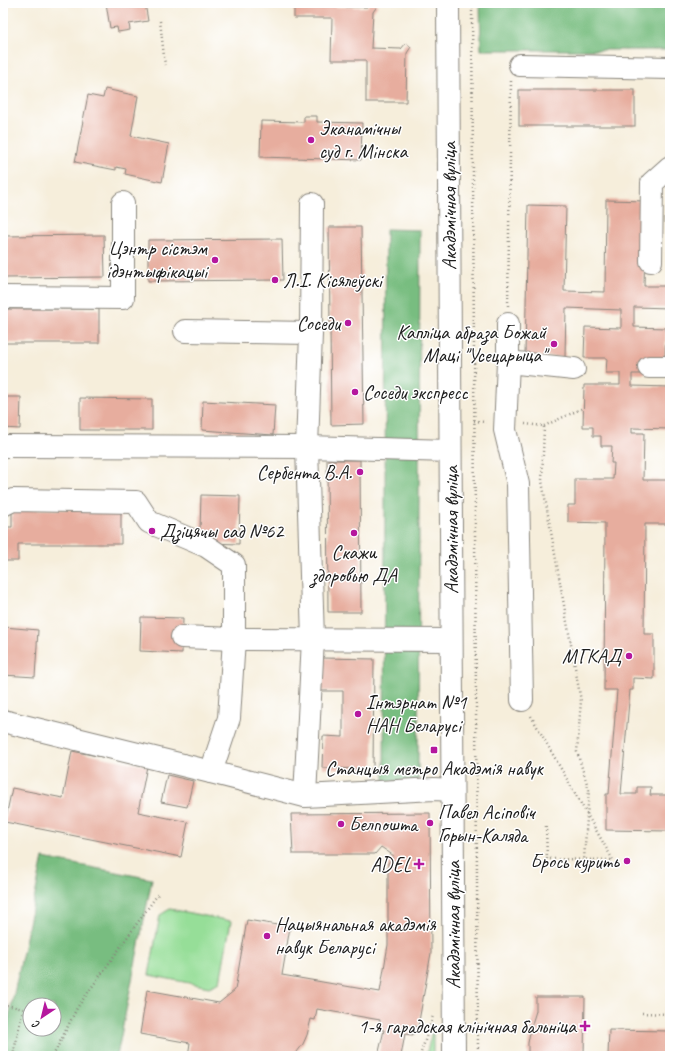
<svg xmlns="http://www.w3.org/2000/svg" width="673" height="1059" viewBox="0 0 673 1059" font-family="Caveat,sans-serif">
  <rect width="100%" height="100%" fill="#fff"/>
  <filter id="ink" filterUnits="userSpaceOnUse"><feTurbulence type="fractalNoise" baseFrequency=".025" numOctaves="2"/><feDisplacementMap in="SourceGraphic" scale="8" xChannelSelector="R" yChannelSelector="G"/><feConvolveMatrix kernelMatrix="1 2 1 2 8 2 1 2 1" color-interpolation-filters="sRGB"/></filter>
  <filter id="wash" filterUnits="userSpaceOnUse"><feTurbulence type="fractalNoise" baseFrequency=".012" numOctaves="4" result="noise"/><feDisplacementMap in="SourceGraphic" scale="16" xChannelSelector="R" yChannelSelector="G"/><feGaussianBlur stdDeviation="0.9" result="paint"/><feColorMatrix in="noise" values="0 0 0 0 0 0 0 0 0 0 0 0 0 0 0 0 0 1.4 0 .05"/><feComposite in="paint" operator="in"/></filter>
  <g filter="url(#wash)">
    <rect width="100%" height="100%" fill="#f6eedb"/>
    <g fill="#96de98" stroke="#597d5a">
      <path d="M170,909L231,921L220,982L209,987L149,975L160,915Z"/>
      <path d="M433,1027V1056H426Z"/>
    </g>
    <g fill="#78bd80" stroke="#4a6c4e" fill-rule="evenodd">
      <path d="M480,3H670V50H481Z"/>
      <path d="M386,229L420,230L418,781H384Z"/>
      <path d="M43,858L152,879L117,1056H3V1045ZM30,1005H54V1029H30Z"/>
    </g>
    <g id="blocks">
      <g fill="#e7ad9e">
        <path d="M106,3H145L148,21L129,24L130,30L118,32L117,27L110,28Z"/>
        <path d="M294,3H336V7H367L370,3H374L378,5L373,12L371,48L401,49L406,43L411,47L407,53L406,102H366V60H331L332,18H294Z"/>
        <path d="M105,89L138,96L131,136L169,144L162,182L125,174L126,169L116,167V170L75,162L88,95L103,98Z"/>
        <rect x="519" y="90" width="116" height="36"/>
        <path d="M304,116H317V122L362,123L361,160L260,157L261,121L304,122Z"/>
        <path d="M606,200L646,201L644,286H670V308L634,307V327L666,328L665,358L643,374H632V386L670,387V429L632,428V433H644L643,480H670V524H645L644,634H654V679L633,678V690H630L621,794H637V787H651L650,795H670V831L606,830V794H609L617,690H604L605,523L568,522V505H575V479H613L614,463H611L612,446H601V436H593V427H583L584,385H620V373H606L607,358H584L585,327L621,328V310L566,308L565,357L525,356L528,205L566,206L564,291L605,292Z"/>
        <path d="M329,227H361L364,424L331,425Z"/>
        <path d="M104,235L105,277L3,278V236Z"/>
        <path d="M282,239L283,280L148,281V240Z"/>
        <rect x="3" y="309" width="96" height="34"/>
        <path d="M3,397H21L20,429L3,428Z"/>
        <path d="M80,398L152,399V430H80Z"/>
        <path d="M203,401L275,405L273,435L202,430Z"/>
        <path d="M327,460H360L361,612H328Z"/>
        <path d="M201,495L240,496L239,544L209,543V532L200,531Z"/>
        <path d="M12,509L121,510V544H18V561H3V527H12Z"/>
        <path d="M141,617L183,618L182,653L140,651Z"/>
        <path d="M4,627L38,630L35,677L3,675Z"/>
        <path d="M322,658L374,659L373,769L322,768L323,736L343,737V691H321Z"/>
        <path d="M72,751L147,766L138,812L188,822L181,857L5,822L12,788L63,798Z"/>
        <path d="M167,775L193,781L187,807L161,802Z"/>
        <path d="M430,813L431,953L418,1027L414,1026L413,1035L405,1034L401,1056H378L384,1030L378,1029L380,1020L317,1009L315,1020L311,1019L307,1035L303,1044L294,1056H188L190,1043L140,1034L147,990L219,1003L235,990L247,920L290,927L282,975L380,992L388,945V863L394,856L381,847L375,854H293L291,814Z"/>
        <path d="M536,997H585L584,1056H528V1043L531,1027L536,1011Z"/>
        <path d="M609,1030L670,1031V1056H608Z"/>
      </g>
    </g>
  </g>
  <g filter="url(#ink)">
    <use href="#blocks" fill-opacity="0" stroke="#89857c" stroke-width="1"/>
    <g fill="none" stroke-linecap="round" stroke-linejoin="round">
      <g stroke="#89857c" stroke-width="24">
        <g id="minor">
          <path d="M448,3L454,1056"/>
          <path d="M520,65L670,68"/>
          <path d="M651,261L652,183L670,167"/>
          <path d="M3,297L123,298V203"/>
          <path d="M185,331L311,333"/>
          <path d="M508,362V324"/>
          <path d="M649,367H670"/>
          <path d="M3,446L307,447L450,451"/>
          <path d="M3,505L13,500L136,502L149,522L206,546L234,565V639L229,718L211,772"/>
          <path d="M182,637L234,639L451,640"/>
          <path d="M522,700L518,484L505,430L508,362L574,369"/>
          <path d="M3,721L211,772L305,796L434,789L452,790"/>
          <path d="M305,796L313,639L307,447L311,333L312,204"/>
        </g>
      </g>
      <g stroke="#89857c" stroke-width="2.5" stroke-dasharray="1 3" stroke-linecap="butt">
        <path d="M472,3L478,1056"/>
        <path d="M160,21L165,65"/>
        <path d="M508,306L511,81"/>
        <path d="M474,421L486,422"/>
        <path d="M525,424L544,426L542,481L581,701L577,752L589,790L584,859"/>
        <path d="M544,426L583,408"/>
        <path d="M531,716L613,860"/>
        <path d="M546,826L547,859L613,860"/>
        <path d="M3,1004L23,1009L13,1056"/>
        <path d="M642,1013L670,1014"/>
        <path d="M478,1053L512,1054L513,1056"/>
        <path d="M512,1054H528"/>
        <path d="M53,1056L77,1008L158,894"/>
        <path d="M420,1056L433,1016"/>
      </g>
      <use href="#minor" stroke="#fff" stroke-width="22"/>
    </g>
  </g>
  <g fill="#b5179e" stroke="#fff" stroke-width="1.5">
    <circle cx="311" cy="140" r="4"/>
    <circle cx="215" cy="260" r="4"/>
    <circle cx="275" cy="280" r="4"/>
    <circle cx="348" cy="323" r="4"/>
    <circle cx="554" cy="344" r="4"/>
    <circle cx="355" cy="392" r="4"/>
    <circle cx="360" cy="472" r="4"/>
    <circle cx="152" cy="531" r="4"/>
    <circle cx="354" cy="533" r="4"/>
    <circle cx="629" cy="656" r="4"/>
    <circle cx="358" cy="714" r="4"/>
    <rect x="430" y="746" width="8" height="8" rx="2"/>
    <circle cx="430" cy="823" r="4"/>
    <circle cx="341" cy="824" r="4"/>
    <circle cx="627" cy="861" r="4"/>
    <path d="M417 858h4v4h4v4h-4v4h-4v-4h-4v-4h4z"/>
    <circle cx="267" cy="936" r="4"/>
    <path d="M583 1020h4v4h4v4h-4v4h-4v-4h-4v-4h4z"/>
  </g>
  <g text-anchor="middle" stroke-width="3" stroke-linejoin="round" paint-order="stroke">
    <g font-size="20" fill="#1c1c1c" stroke="#fff" text-anchor="start">
      <text x="319" y="135">Эканамічны<tspan x="319" dy="23">суд г. Мінска</tspan></text>
      <text x="207" y="255" text-anchor="end">Цэнтр сістэм<tspan x="207" dy="23">ідэнтыфікацыі</tspan></text>
      <text x="283" y="287">Л.І. Кісялеўскі</text>
      <text x="340" y="330" text-anchor="end">Соседи</text>
      <text x="546" y="339" text-anchor="end">Капліца абраза Божай<tspan x="546" dy="23">Маці "Усецарыца"</tspan></text>
      <text x="363" y="399">Соседи экспресс</text>
      <text x="352" y="479" text-anchor="end">Сербента В.А.</text>
      <text x="160" y="538">Дзіцячы сад №62</text>
      <text x="354" y="559" text-anchor="middle">Скажи<tspan x="354" dy="23">здоровью ДА</tspan></text>
      <text x="621" y="663" text-anchor="end">МГКАД</text>
      <text x="366" y="709">Інтэрнат №1<tspan x="366" dy="23">НАН Беларусі</tspan></text>
      <text x="434" y="775" text-anchor="middle">Станцыя метро Акадэмія навук</text>
      <text x="438" y="819">Павел Асіповіч<tspan x="438" dy="23">Горын-Каляда</tspan></text>
      <text x="349" y="831">Белпошта</text>
      <text x="619" y="868" text-anchor="end">Брось курить</text>
      <text x="411" y="871" text-anchor="end">ADEL</text>
      <text x="275" y="931">Нацыянальная акадэмія<tspan x="275" dy="23">навук Беларусі</tspan></text>
      <text x="576" y="1033" text-anchor="end">1-я гарадская клінічная бальніца</text>
    </g>
    <g font-size="20" fill="#1c1c1c" stroke="#fff">
      <text transform="translate(449 206) rotate(-90)" y="7">Акадэмічная вуліца</text>
      <text transform="translate(451 530) rotate(-90)" y="7">Акадэмічная вуліца</text>
      <text transform="translate(453 925) rotate(-90)" y="7">Акадэмічная вуліца</text>
    </g>
  </g>
  <rect width="673" height="1059" fill="none" stroke="#fff" stroke-width="16"/>
  <g transform="translate(42 1017) rotate(215)"><circle r="19" fill="#ffffff" stroke="#a4a4a4"/>
  <path d="M0-3L7 15L0 10L-7 15Z" fill="#b5179e"/>
  <text y="-6" font-size="11" font-weight="bold" text-anchor="middle" fill="#1c1c1c">С</text>
  </g>
</svg>
